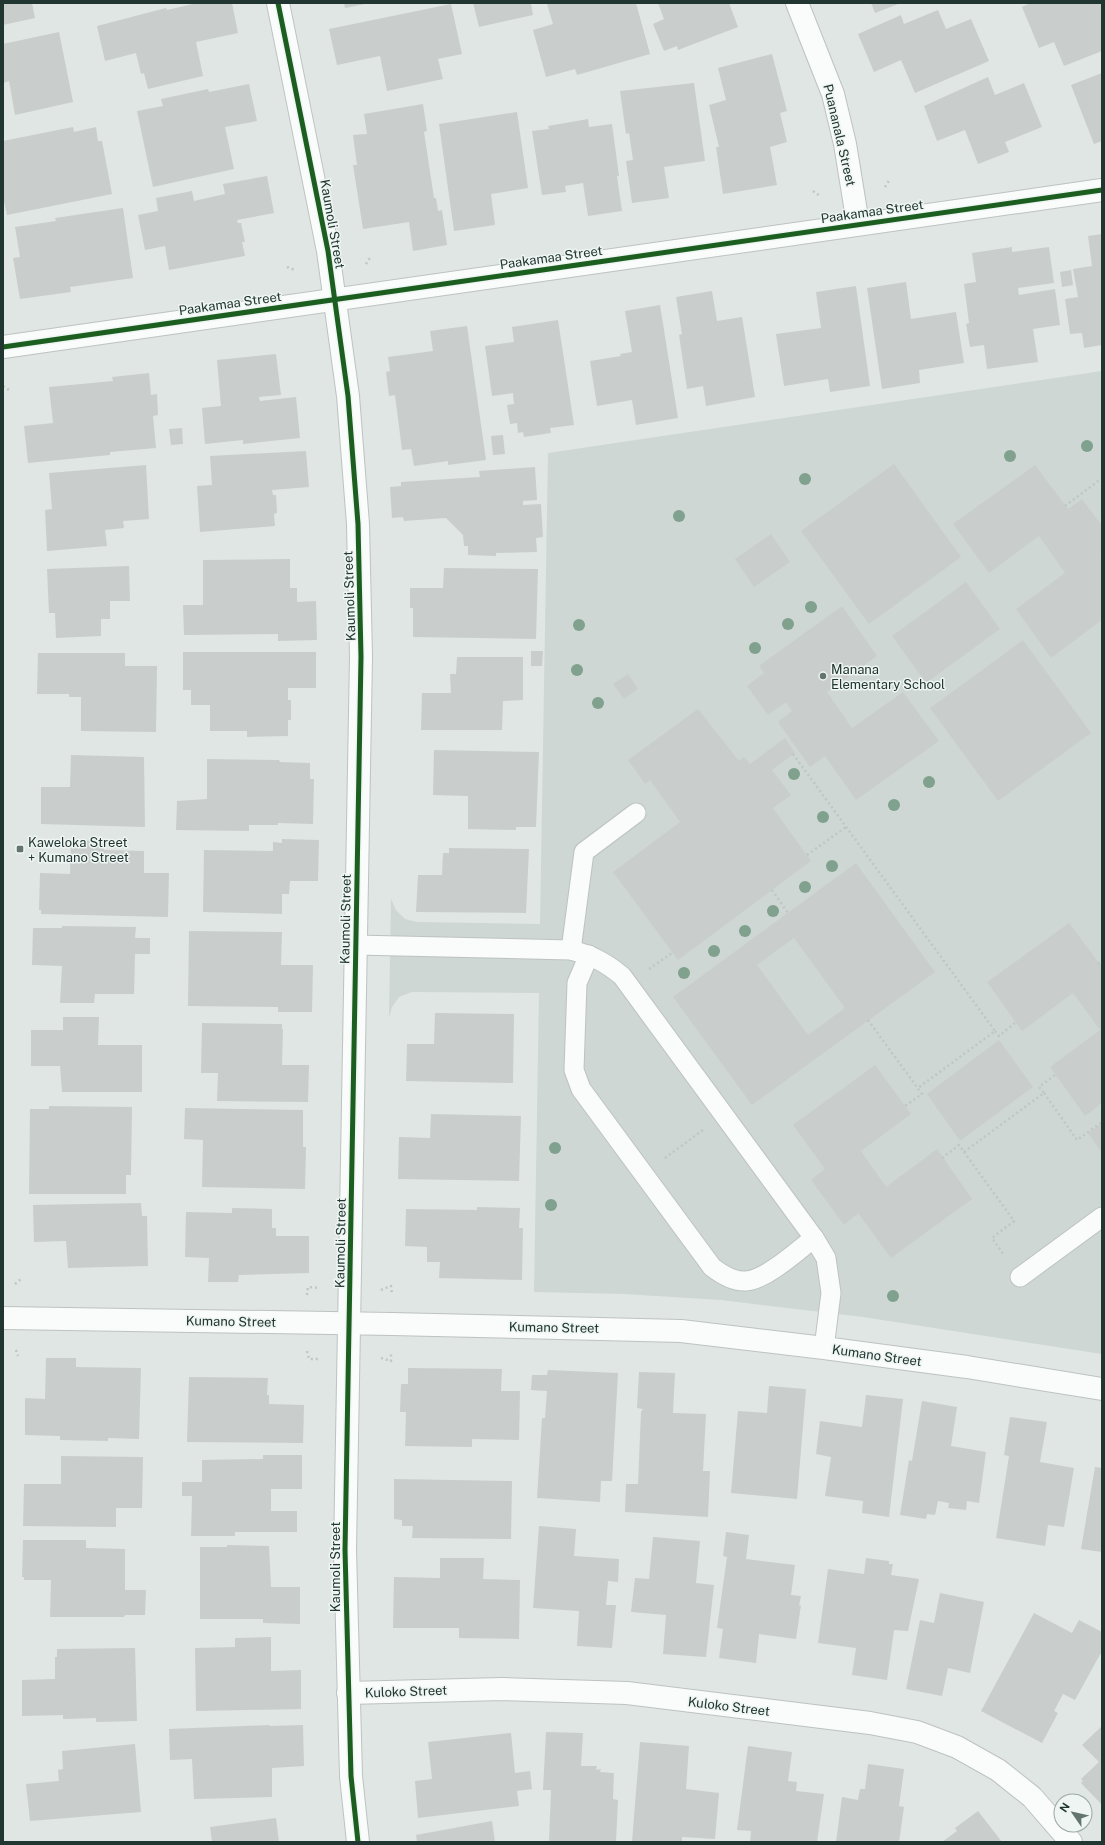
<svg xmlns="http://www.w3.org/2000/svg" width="1105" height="1845" viewBox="0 0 1105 1845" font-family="'Public Sans',sans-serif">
  <rect width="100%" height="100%" fill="#e0e6e3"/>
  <path fill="#ced7d3" d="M1102,371V1354L863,1317L721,1300L624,1294L534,1292L539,993L412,992L399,997L392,1007L389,1018L391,899L396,910L405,919L417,922L540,924L548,453Z"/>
  <g fill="#c9cecc" fill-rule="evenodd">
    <path d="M3,3H32L35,18L3,25Z"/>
    <path d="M197,3H232L238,33L196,42L203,76L148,89L144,73L141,74L136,53L105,61L97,26L166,8L167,10Z"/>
    <path d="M344,3H365V4L345,8Z"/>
    <path d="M473,3H531L533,15L479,27Z"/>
    <path d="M550,3H636L650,54L577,75L575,69L546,77L533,30L553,24L547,4Z"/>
    <path d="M658,3H729L738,27L678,50L677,46L664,51L653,24L664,19Z"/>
    <path d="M871,3H901L875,13Z"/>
    <path d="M1030,3H1102V51L1064,66L1054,42L1039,48L1022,7Z"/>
    <path d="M451,4L462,54L438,59L443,79L387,91L380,56L337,65L329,29Z"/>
    <path d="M938,10L946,29L971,19L989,61L915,93L901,60L874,72L858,34L901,15L904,24Z"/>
    <path d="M59,32L73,102L15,115L9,81L3,83V44Z"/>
    <path d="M772,54L787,111L780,113L787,142L770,147L777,185L723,194L716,147H719L709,105L726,100L718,68Z"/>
    <path d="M1102,73V141L1094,144L1071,85Z"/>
    <path d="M988,77L995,95L1024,83L1042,127L1005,142L1009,152L978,164L965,130L937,141L924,106Z"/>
    <path d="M694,83L705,161L664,167L669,198L632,203L626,161L633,160L629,133L626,134L620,91Z"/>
    <path d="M249,84L257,121L225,127L234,169L153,187L137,111L163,106L161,99L208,89L209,92Z"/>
    <path d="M423,104L427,131L424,132L434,198H436L438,211L442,210L447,245L413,251L409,222L363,229L353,165H357L353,135L367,134L364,114Z"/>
    <path d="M517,112L528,188L491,194L495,225L454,231L439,124Z"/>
    <path d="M588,119L589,127L612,124L619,176H617L622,211L588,216L583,183L565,186L566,192L542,195L532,131L549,129L548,126Z"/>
    <path d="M73,127L74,132L96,127L98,141H102L112,194L7,215L3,197V141Z"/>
    <path d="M267,176L274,213L237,220L238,223H241L245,242H242L245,256L169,270L165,246L145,250L138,215L158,211L156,198L192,191L194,201L225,194L223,184Z"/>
    <path d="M123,208L133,278L70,287L71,292L20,299L13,258L20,257L15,227L56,221L55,218Z"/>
    <path d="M1102,234V345L1084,348L1082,333L1070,334L1065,299L1078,297L1073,269L1092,266L1088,236Z"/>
    <path d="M1012,247V252L1049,247L1054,283L1018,288L1019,295L1055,289L1060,325L1033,329L1038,362L987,369L984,345L970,347L966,324L969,323L964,284L976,282L972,253Z"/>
    <path d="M1071,270L1073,285L1062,287L1060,272Z"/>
    <path d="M906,282L911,319L956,312L964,363L919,370L920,383L882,389L867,288Z"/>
    <path d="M856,286L870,386L830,392L828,379L784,386L776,334L821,328L816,292Z"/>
    <path d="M712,291L717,321L742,317L755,397L706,406L703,386L687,389L679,335L682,334L676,297Z"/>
    <path d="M660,305L678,418L636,425L632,400L597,406L590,361L621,356L620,354L632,352L625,311Z"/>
    <path d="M558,320L574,425L550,428L551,433L524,437L523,432L518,433L517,423L510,424L507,405L514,404L513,393L492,396L485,346L514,342L512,327Z"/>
    <path d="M467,326L486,460L448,465V461L414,466L411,449L402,450L395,395L389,396L386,372L390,371L388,357L433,351L430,331Z"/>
    <path d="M276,354L281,395L259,397L260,401L296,397L300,438L243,444V440L205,444L202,408L221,406L217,360Z"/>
    <path d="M149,373L151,395L157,394L158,415L153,416L156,448L110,452V455L28,463L24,426L53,423L49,387L113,381L112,377Z"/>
    <path d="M182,428L183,444L171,445L169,429Z"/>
    <path d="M503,435L505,454L493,455L491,436Z"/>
    <path d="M306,451L309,487L272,490L273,495H276L277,513L274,514L275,526L200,532L197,486L212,485L210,456Z"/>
    <path d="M894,464L961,557L869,624L801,531Z"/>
    <path d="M146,465L149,519L123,521L124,528L105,530L107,546L47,551L45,510L52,509L49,473Z"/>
    <path d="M1035,465L1068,509L1082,499L1102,526V552L1100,553L1102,555V620L1051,658L1016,609L1065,573L1039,536L989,573L953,524Z"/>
    <path d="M535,467L537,500L523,501V505L541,504L543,537L536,538L537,552L496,553V556L468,555V546H464L463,535L446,518L404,521L403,517L392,518L390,487L401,486V482L480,477L479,471Z"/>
    <path d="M771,534L790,562L754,587L735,559Z"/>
    <path d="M290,559V588H297V602L316,601L317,640L278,641V634L184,635L183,605H203V560Z"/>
    <path d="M129,566L130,601H110V619H101V636L56,638L55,613H49L47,569Z"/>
    <path d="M444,568L538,569L536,639L413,637V608H410V588H443Z"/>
    <path d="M966,582L1000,629L926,683L892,636Z"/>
    <path d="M842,606L877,656L827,692L852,728L903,692L939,741L856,800L825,756L810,767L778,722L792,711L786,702L768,715L747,686L764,673L759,666Z"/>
    <path d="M1023,640L1091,733L998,801L930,708Z"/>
    <path d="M531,651H543L542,666H531Z"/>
    <path d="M183,652H316V688H288V700H291V720H288V736L247,737V731H210V705H191V690H183Z"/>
    <path d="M38,653H125V666H157L156,732L81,731V697H69V694H37Z"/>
    <path d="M457,657H523V700L503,701L502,730H421L422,693H451L450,674H456Z"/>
    <path d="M628,674L638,689L624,699L613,684Z"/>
    <path d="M698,709L739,761L744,757L750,764L785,738L795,753L772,770L791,795L773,808L811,861L678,960L613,872L680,822L650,780L645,784L628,760Z"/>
    <path d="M434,750L539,752L536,827H516V830L468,829V796L433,795Z"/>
    <path d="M71,755L144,757L145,827L41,824V787H70Z"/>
    <path d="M207,759L279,760L280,762L310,763V779H314L313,824L278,823V825H249V831L176,830L177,801L207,799Z"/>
    <path d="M282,839L319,840L318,881H290L289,894H282V914L203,912L204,850L273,851V842L282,843Z"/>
    <path d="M71,840L105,841L104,850L144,851V873H169L168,917L41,914V910H39L40,873L70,874Z"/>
    <path d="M449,848L529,849L526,913L416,912L418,875H442L443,853H449Z"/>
    <path d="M856,863L935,972L752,1105L673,997ZM794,938L845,1008L808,1035L757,965Z"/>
    <path d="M1069,923L1102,967V1103L1085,1116L1050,1067L1100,1030L1073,993L1022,1031L987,982Z"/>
    <path d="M62,926L136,927L135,938H150V954H135L134,994H95L94,1003H60L62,966L32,965L33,928H62Z"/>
    <path d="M189,931L282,932L281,965H313L312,1012H278V1007L188,1006Z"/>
    <path d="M435,1013L514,1014L513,1083L406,1081L407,1044H434Z"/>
    <path d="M63,1017H99L98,1045H142V1092H62L60,1066H31V1030H63Z"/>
    <path d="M202,1023L282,1024V1029H283L282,1065H309L308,1102L217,1101L218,1073H201Z"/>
    <path d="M999,1040L1033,1087L960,1141L927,1094Z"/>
    <path d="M875,1065L911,1114L861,1151L886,1187L937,1149L972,1199L891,1258L858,1213L844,1225L811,1180L825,1169L793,1125Z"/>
    <path d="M49,1106L132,1107L131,1175H126V1194H29L30,1109H49Z"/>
    <path d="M185,1108L303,1110V1147H306L305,1189L202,1187L203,1140L184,1139Z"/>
    <path d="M431,1114L521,1116L519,1181L398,1179L399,1137L430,1138Z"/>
    <path d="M1102,1123V1153L1088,1133Z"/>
    <path d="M141,1203L142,1216H147L148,1266L68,1268L66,1241L34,1242L33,1205Z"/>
    <path d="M477,1207L520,1208L519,1228H523L522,1280L439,1278L440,1262H427V1247L405,1246L406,1209L477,1210Z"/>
    <path d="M232,1208L272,1209V1228H276V1236H309V1273L239,1275L238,1282H208L209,1258L185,1257L186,1212L232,1213Z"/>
    <path d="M46,1358H76V1367L141,1368L139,1439L108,1438V1441L60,1440V1436L25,1435V1398L45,1399Z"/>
    <path d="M408,1368L502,1369L501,1391H520L519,1440L472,1439V1447L405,1446L406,1412H400L401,1384H408Z"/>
    <path d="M548,1370L618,1373L612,1481H601L600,1502L537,1498L542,1418H545L547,1391L531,1390L532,1375H547Z"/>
    <path d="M639,1372L675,1373L673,1413L706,1414L703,1471H710L708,1517L625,1512L626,1484H638L641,1412L643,1409L637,1408Z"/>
    <path d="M189,1377L268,1378L267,1395H269V1404L304,1405L303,1443L187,1442Z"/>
    <path d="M769,1386L806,1389L797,1499L731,1493L738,1411L767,1413Z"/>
    <path d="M866,1395L903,1399L889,1517L862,1513L863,1501L825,1496L831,1457L816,1454L820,1421L862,1427Z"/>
    <path d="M922,1401L957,1407L951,1446L986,1452L979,1503L967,1501L966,1510L948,1508L949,1503L938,1501L935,1515L927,1514L926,1519L900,1515L909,1460L912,1461Z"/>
    <path d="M1010,1417L1047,1422L1040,1462L1074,1468L1064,1527L1048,1525L1045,1546L996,1538L1009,1456L1004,1455Z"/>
    <path d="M263,1455H302V1489H271V1511H297V1532H235V1536H191L192,1496H182V1482H202V1460L263,1459Z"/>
    <path d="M61,1456L143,1457L142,1508H116V1527L23,1526L24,1484H61Z"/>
    <path d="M1095,1467L1102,1468V1552L1081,1549Z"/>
    <path d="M394,1479L512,1481L511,1539L412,1538L413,1526H402V1520L394,1519Z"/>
    <path d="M539,1526L576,1529L574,1556L619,1559L618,1582L608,1581L606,1605H616L612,1648L577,1646L579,1611L533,1608Z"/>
    <path d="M726,1532L749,1535L746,1559L795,1565L791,1595L801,1596L799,1606L801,1605L796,1639L759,1634L756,1663L719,1658L723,1629L717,1628L727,1557L723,1556Z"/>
    <path d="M653,1537L700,1541L696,1583L714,1585L706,1657L663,1654L666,1615L631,1612L635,1578L649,1579Z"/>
    <path d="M23,1540H86V1548L125,1549V1590H146L145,1615H125L124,1617H50L51,1580H24V1577H22Z"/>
    <path d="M227,1545L269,1546L271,1587H300V1624L263,1623V1619H200V1547H227Z"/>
    <path d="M440,1558H484L483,1579L520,1580L519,1639L459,1638V1628H393L394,1577L440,1578Z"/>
    <path d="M866,1558L889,1561V1564H893L891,1575L919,1579L908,1631L894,1630L887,1680L852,1675L856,1648L818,1643L828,1569L864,1574Z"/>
    <path d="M940,1593L984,1602L970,1673L948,1668L942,1696L906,1689L920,1620L934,1623Z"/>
    <path d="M1034,1613L1072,1633L1079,1620L1102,1632V1651L1075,1700L1063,1694L1054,1711L1058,1713L1042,1743L981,1711Z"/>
    <path d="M271,1637V1671L301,1670V1709L196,1711L195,1648L235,1647V1638Z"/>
    <path d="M135,1648L137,1721L96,1722V1718L63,1719V1715L22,1716V1680L55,1679V1657H57V1649Z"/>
    <path d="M270,1725L269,1726L303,1725L304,1766L272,1768V1797L194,1799L192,1759L170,1760L169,1729Z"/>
    <path d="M1102,1726V1805L1081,1783L1083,1781L1081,1779L1099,1762L1082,1745Z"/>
    <path d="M546,1732L583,1733L581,1766H597L596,1770L601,1769L600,1772L614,1773L613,1799L618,1800L616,1842H549L551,1790H543Z"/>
    <path d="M511,1733L515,1773L530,1771L532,1789L517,1791L519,1806L418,1818L415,1781L432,1779L428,1742Z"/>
    <path d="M640,1742L689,1746L686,1789L719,1793L715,1839L682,1837V1842H632Z"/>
    <path d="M135,1744L141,1812L30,1821L26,1784L59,1781L58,1770L63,1769L62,1751Z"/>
    <path d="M748,1746L792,1752L788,1781L797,1782L796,1791L824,1794L817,1842H750L751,1831L737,1830Z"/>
    <path d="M868,1764L904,1769L899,1806L904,1807L899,1842H836L842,1797L858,1800L860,1789H865Z"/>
    <path d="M978,1811L1002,1842H942L957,1831L955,1828Z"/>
    <path d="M276,1818L279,1842H212L210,1827Z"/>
    <path d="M492,1821L495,1842H417L416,1835Z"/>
  </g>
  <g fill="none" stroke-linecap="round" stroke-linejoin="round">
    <g stroke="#bdc3c0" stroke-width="21">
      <g id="lane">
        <path d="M355,945L571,950C593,956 605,962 622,976L814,1238L826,1258L831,1293L824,1348"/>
        <path d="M571,950L584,852L636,813"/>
        <path d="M589,955L577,983L574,1070L581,1089L712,1267C721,1274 733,1282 746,1281C766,1280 798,1250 814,1238"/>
        <path d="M1020,1277L1102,1217"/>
      </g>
    </g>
    <g stroke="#bdc3c0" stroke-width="24">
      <g id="street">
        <path d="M278,3L328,251L348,396L358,524L361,657L345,1550L351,1776L358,1842"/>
        <path d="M797,3L833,94L845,144L858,224"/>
        <path d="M3,347L1102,190"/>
        <path d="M3,1318L392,1324L681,1331L824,1348L967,1367L1102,1389"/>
        <path d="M348,1693L502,1689L627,1693L870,1723L917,1732L957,1747L998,1770L1032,1797L1071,1842"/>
      </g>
    </g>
    <g stroke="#bfc7c5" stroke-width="2.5" stroke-dasharray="2 3" stroke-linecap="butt">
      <path d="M885,187L890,179"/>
      <path d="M813,191L820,196"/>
      <path d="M366,264L371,256"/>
      <path d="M287,267L295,270"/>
      <path d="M3,386L9,390"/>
      <path d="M1065,506L1102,478"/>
      <path d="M793,754L995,1031L918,1088"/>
      <path d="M807,855L846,827"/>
      <path d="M772,890L788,913"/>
      <path d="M1098,964L1102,961"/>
      <path d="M649,969L672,953"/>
      <path d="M868,1020L922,1094L905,1106"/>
      <path d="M995,1031L999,1036L1016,1022"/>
      <path d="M1044,1093L1077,1140L1102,1122"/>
      <path d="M964,1152L1044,1093L1039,1087L1055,1075"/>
      <path d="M665,1158L703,1130"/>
      <path d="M942,1158L959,1145L1014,1221L992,1238L1004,1255"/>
      <path d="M15,1284L21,1279"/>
      <path d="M381,1290L391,1286L392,1295"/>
      <path d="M307,1295L308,1287L320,1288"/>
      <path d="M16,1350L18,1356"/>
      <path d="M307,1351L309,1359H318"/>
      <path d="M381,1358L391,1361V1352"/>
    </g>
    <use href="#lane" stroke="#fafbfb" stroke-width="19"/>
    <use href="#street" stroke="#fafbfb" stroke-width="22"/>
    <g stroke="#eef5f2" stroke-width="8">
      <g id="cycleway">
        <path d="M278,3L328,251L348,396L358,524L361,657L345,1550L351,1776L358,1842"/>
        <path d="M3,347L1102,190"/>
      </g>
    </g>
    <use href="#cycleway" stroke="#1b5e20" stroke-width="5"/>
  </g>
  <g fill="#7fa18e">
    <circle cx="1087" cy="446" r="6"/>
    <circle cx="1010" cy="456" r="6"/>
    <circle cx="805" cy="479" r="6"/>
    <circle cx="679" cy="516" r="6"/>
    <circle cx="811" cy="607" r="6"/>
    <circle cx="788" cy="624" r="6"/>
    <circle cx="579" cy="625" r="6"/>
    <circle cx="755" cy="648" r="6"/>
    <circle cx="577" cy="670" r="6"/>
    <circle cx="598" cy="703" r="6"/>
    <circle cx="794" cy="774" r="6"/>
    <circle cx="929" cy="782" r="6"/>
    <circle cx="894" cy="805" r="6"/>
    <circle cx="823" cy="817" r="6"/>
    <circle cx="832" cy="866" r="6"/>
    <circle cx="805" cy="887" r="6"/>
    <circle cx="773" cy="911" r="6"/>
    <circle cx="745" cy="931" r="6"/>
    <circle cx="714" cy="951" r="6"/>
    <circle cx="684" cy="973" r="6"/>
    <circle cx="555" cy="1148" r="6"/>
    <circle cx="551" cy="1205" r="6"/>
    <circle cx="893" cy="1296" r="6"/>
  </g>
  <g fill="#64746f" stroke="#eef5f2" stroke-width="1.5">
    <circle cx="823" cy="676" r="4"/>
    <rect x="16" y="845" width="8" height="8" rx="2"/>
  </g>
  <g text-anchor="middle" stroke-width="3" stroke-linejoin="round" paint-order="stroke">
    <g font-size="13" fill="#213631" stroke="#eef5f2">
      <text transform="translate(840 135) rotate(77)" y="5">Puananala Street</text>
      <text transform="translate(872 211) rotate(-8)" y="5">Paakamaa Street</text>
      <text transform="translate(333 224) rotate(80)" y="5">Kaumoli Street</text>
      <text transform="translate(551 257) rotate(-8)" y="5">Paakamaa Street</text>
      <text transform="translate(230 303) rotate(-8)" y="5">Paakamaa Street</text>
      <text transform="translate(349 596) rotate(-92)" y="5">Kaumoli Street</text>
      <text transform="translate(345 919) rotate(-89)" y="5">Kaumoli Street</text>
      <text transform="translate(340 1243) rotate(-89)" y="5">Kaumoli Street</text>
      <text transform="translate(231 1321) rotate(1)" y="5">Kumano Street</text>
      <text transform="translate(554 1327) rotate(1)" y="5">Kumano Street</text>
      <text transform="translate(877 1355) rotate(8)" y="5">Kumano Street</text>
      <text transform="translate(335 1567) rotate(-90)" y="5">Kaumoli Street</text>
      <text transform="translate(406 1691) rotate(-2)" y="5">Kuloko Street</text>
      <text transform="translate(729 1706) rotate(7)" y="5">Kuloko Street</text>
    </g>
    <g font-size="13" fill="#213631" stroke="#eef5f2" text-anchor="start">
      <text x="831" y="674">Manana<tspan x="831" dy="15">Elementary School</tspan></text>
      <text x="28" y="847">Kaweloka Street<tspan x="28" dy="15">+ Kumano Street</tspan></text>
    </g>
  </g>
  <rect width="1105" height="1845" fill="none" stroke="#213631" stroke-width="8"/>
  <g transform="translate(1073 1813) rotate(304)"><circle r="19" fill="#eef5f2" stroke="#9ca9a5"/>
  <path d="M0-3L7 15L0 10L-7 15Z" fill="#64746f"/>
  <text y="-6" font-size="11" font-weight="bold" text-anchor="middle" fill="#213631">N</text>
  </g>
</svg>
